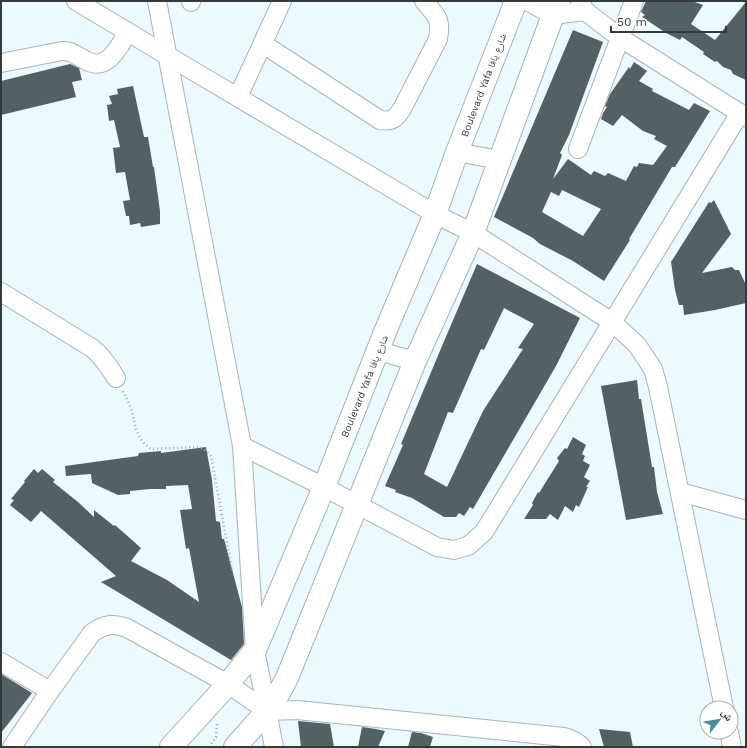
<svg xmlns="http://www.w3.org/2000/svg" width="747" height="748" viewBox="0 0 747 748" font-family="'Work Sans','Noto Naskh Arabic',sans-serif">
  <rect width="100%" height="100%" fill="#eafafe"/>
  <g fill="#536064" fill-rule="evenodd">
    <path d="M646,1H692L703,5L691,24L715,40L746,2V80L733,74L731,70L723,67L717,61L715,62L703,54L704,52L682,37L680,40L666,33L642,17L645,15L641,12Z"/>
    <path d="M573,30L603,42L569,135L560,153L562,155L553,179L568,159L591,175L594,171L605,176L608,173L626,181L634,166L637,167L639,163L653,165L667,146L654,139L656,136L643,131L622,115L613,126L601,119L603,113L607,107L605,106L610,94L629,67L630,69L634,62L647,71L639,81L653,89L652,91L689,110L694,103L710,111L675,167H672L629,239L630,240L604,281L573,261L540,244L533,238L494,217ZM562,190L601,209L583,236L542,212L551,192L559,196Z"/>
    <path d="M70,64L79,68L82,80L72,82L76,97L1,115V81Z"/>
    <path d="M133,86L144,137H148L153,167H154L160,211V224L141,227L140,223L130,225L129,216H126L123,201L130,200L125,172L116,173L113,148L120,147L114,120L109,121L107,105L112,104L109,96L118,94L117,89Z"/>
    <path d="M714,200L731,234L702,273L732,267L735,270H739L746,285V303L715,310L684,315L683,305H679L675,290L671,262L709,202L711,203Z"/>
    <path d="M477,264L580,318L556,366L473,509L470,507L464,516L459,513L456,517H444L412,498L395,492L396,490L385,486L403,445L401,444L442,346ZM504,308L534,324L518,348L523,349L483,411L447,487L424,474L448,412L453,413L481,349L484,350Z"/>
    <path d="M637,380L639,399H641L652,467H654L657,492L663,514L626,520L601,386Z"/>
    <path d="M573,437L586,445L582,454L585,456L583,461L590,465L584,477L590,481L586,487H588L579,507L576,505L573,512L565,506L558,520L550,514L546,519H524L533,505L532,503L538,492L539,493L559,461L557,458L565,448L567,449Z"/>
    <path d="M206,447L212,480L216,521L220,522L222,539H224L242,607L244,644L231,660L101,582L116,576L41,511L31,522L10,505L14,500L11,499L25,482L24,481L34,469L38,473L42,469L55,480L53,482L78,502L94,517V510L114,526L115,525L141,548L131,561L167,580L199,602L189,548L186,549L180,510L192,509L188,485L166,486V489H150L130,491V494L118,495L92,483L91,474L66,476L65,466L138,456L139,453L161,451V453Z"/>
    <path d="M1,674L32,693L1,733Z"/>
    <path d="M298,721L330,724L334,747H301Z"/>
    <path d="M362,727L376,729L385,731L378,747H358Z"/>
    <path d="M599,729L630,732L633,747H604Z"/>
    <path d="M412,732L421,733L433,737L430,747H408Z"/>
  </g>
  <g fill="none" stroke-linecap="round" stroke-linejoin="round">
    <g stroke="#a6b4b8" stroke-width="20">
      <g id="street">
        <path d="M76,1L168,56L435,214L473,233L612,322L637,345L653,369L658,387L724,708"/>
        <path d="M157,1L242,446L324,487L437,547L454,550L468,546L484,532L740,113"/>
        <path d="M191,1V2"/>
        <path d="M527,1L553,15L585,11"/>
        <path d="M580,1L585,11L619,37L746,117"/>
        <path d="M263,44L380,120C392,122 395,119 402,109L438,39C442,18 436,16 424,1"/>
        <path d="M1,63L62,51C71,50 77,56 85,60C107,73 118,48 128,32"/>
        <path d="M238,97L282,1"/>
        <path d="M578,149L634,1"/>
        <path d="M457,152L499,160"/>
        <path d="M1,292L92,348C103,357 109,366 116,378"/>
        <path d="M378,351L415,361"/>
        <path d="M242,446L255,650L267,711L274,747"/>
        <path d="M680,492L746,510"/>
        <path d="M1,662L50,691"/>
        <path d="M729,732L732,747"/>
        <path d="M12,747L50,691L92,633C105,624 113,623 127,628L228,684L267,711L297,710L564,737C572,739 577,742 582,747"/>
      </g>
    </g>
    <g stroke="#a6b4b8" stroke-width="24">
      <g id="secondary">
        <path d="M171,747L228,684L255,650L324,487L385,332L435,214L457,152L516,1"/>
        <path d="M235,747L267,711L275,700L287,678L415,361L473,233L553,15L559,1"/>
      </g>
    </g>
    <g stroke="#9da9ac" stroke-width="2.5" stroke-dasharray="1 3" stroke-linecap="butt">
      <path d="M123,391C126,397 129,403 131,409C136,426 135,438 151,449L198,447L204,449L211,456L232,570"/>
      <path d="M209,747L216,737L217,724"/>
    </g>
    <use href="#street" stroke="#fff" stroke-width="18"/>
    <use href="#secondary" stroke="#fff" stroke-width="22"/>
  </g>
  <g text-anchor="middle" stroke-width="4" stroke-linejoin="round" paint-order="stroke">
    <g font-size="10" fill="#343a3c" stroke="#fff">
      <text transform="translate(483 85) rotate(-69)" y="4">Boulevard Yafa شارع يافا</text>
      <text transform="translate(364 386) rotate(-68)" y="4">Boulevard Yafa شارع يافا</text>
    </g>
  </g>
  <rect width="747" height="748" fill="none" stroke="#343a3c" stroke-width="4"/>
  <g transform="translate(719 720) rotate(59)"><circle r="19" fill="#ffffff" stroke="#aeb0b1"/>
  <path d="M0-3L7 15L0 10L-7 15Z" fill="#488b9a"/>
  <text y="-6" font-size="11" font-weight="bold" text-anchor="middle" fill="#343a3c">ش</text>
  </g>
  <path d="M611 26v6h115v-6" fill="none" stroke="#343a3c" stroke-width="2"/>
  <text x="617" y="26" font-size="12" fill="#343a3c" stroke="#ffffff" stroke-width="3" paint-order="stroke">50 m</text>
</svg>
